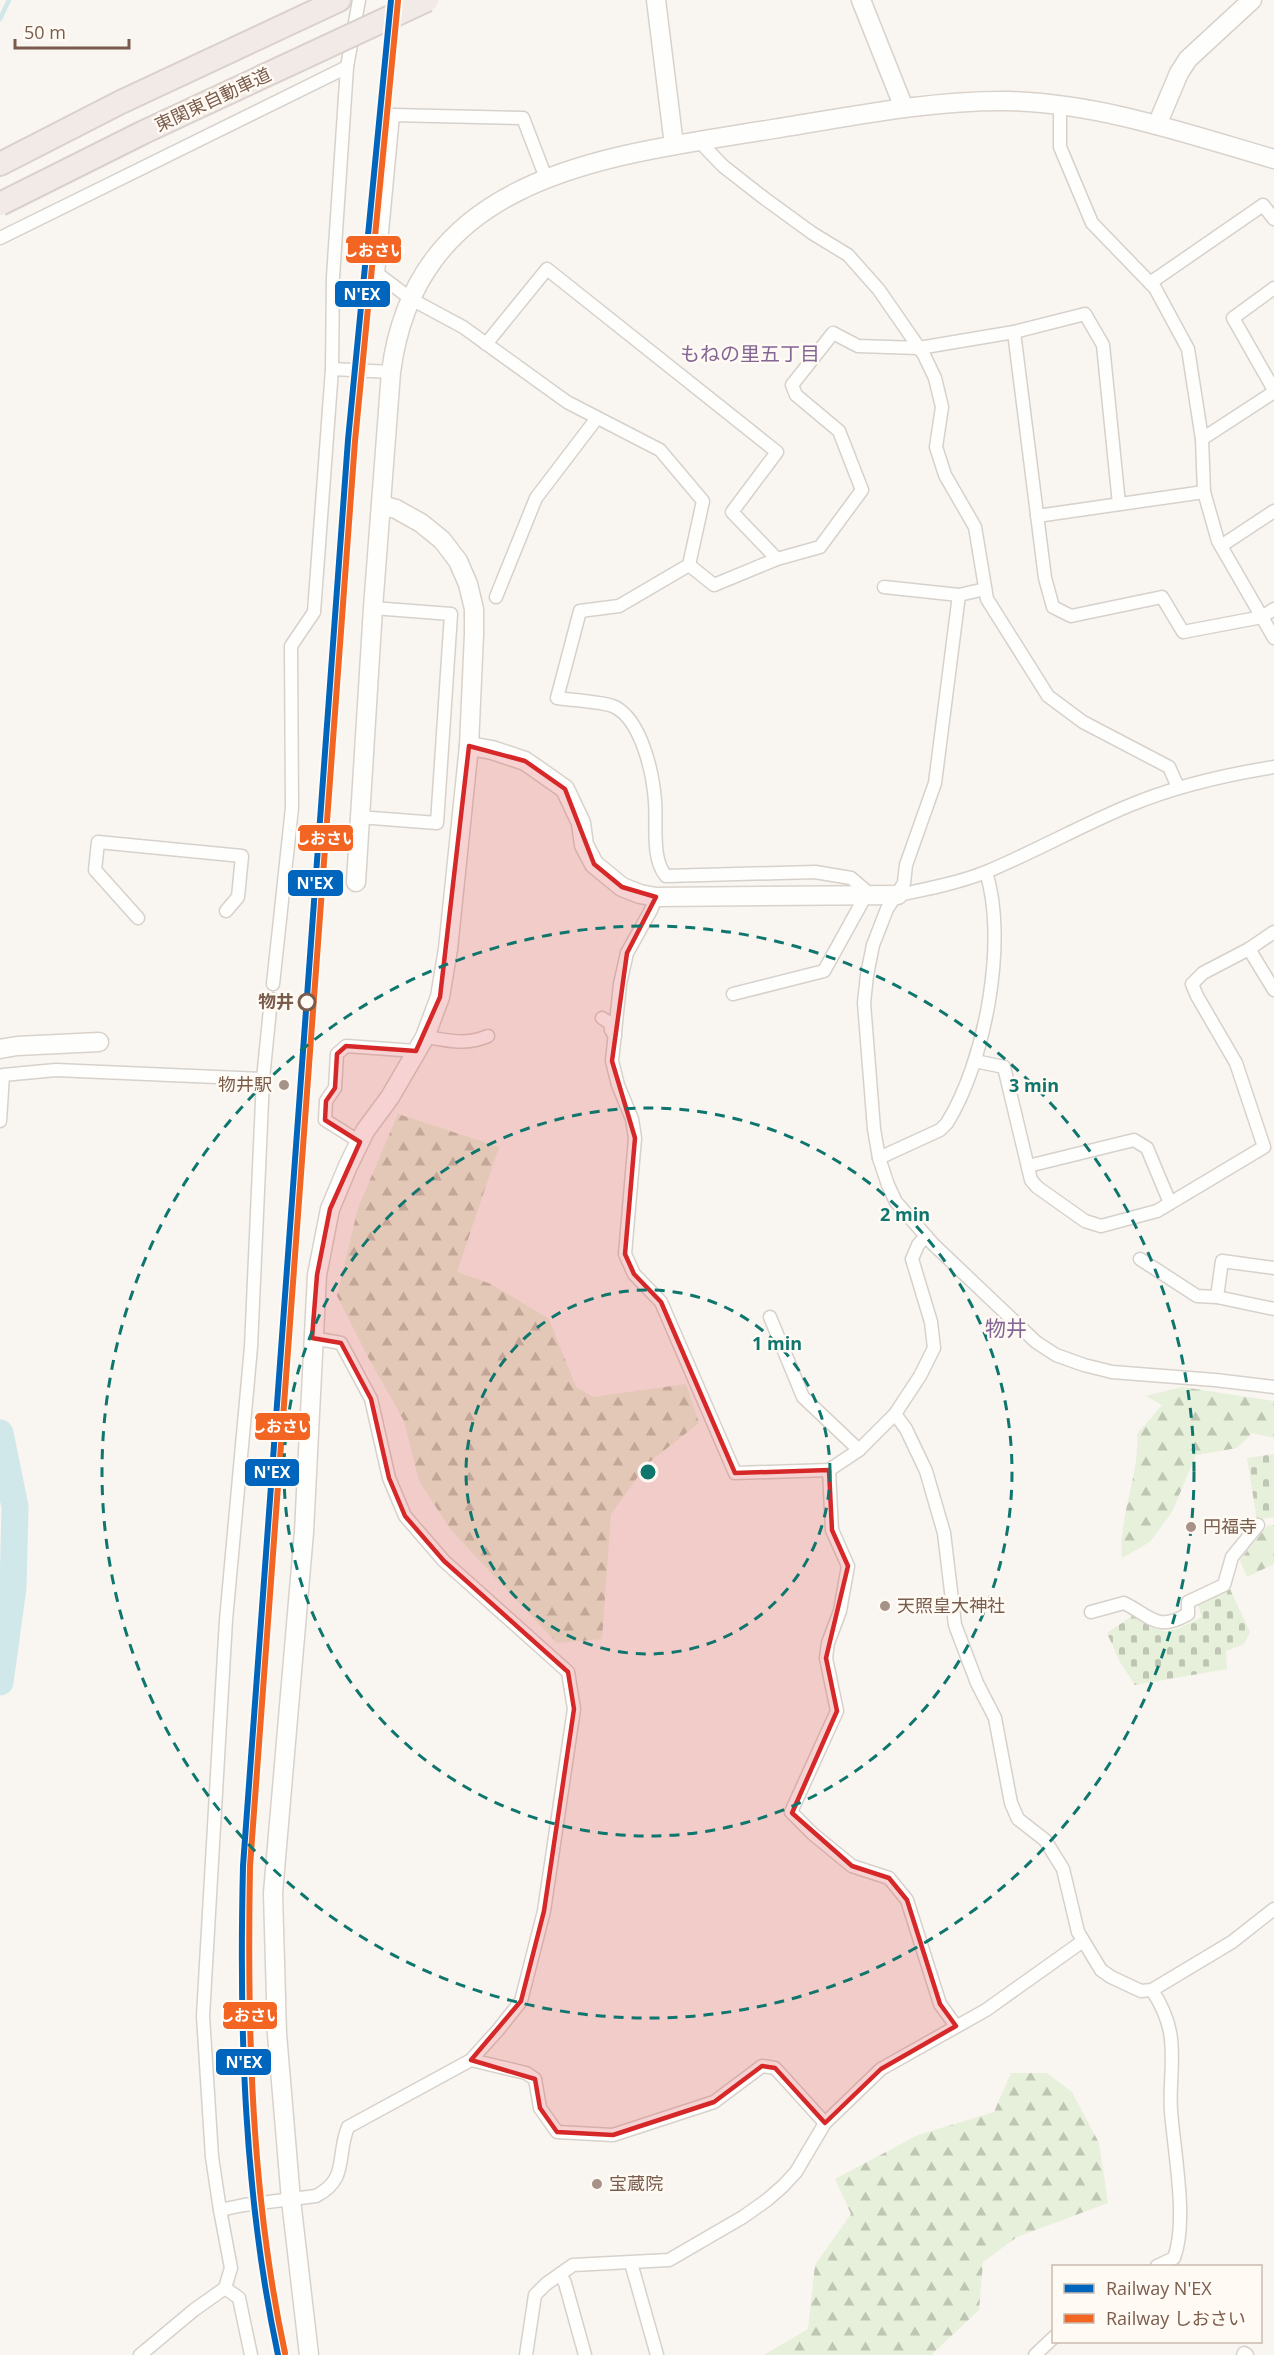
<svg xmlns="http://www.w3.org/2000/svg" width="1274" height="2355" viewBox="0 0 1274 2355" font-family="'Open Sans','Noto Sans JP',sans-serif">
  <defs>
    <pattern id="forest-firs" width="22" height="20" patternUnits="userSpaceOnUse" patternTransform="scale(1.5)"><rect width="22" height="20" fill="#e7f0db"/><path d="M5 1l3.5 6h-7zM16 11l3.5 6h-7z" fill="#c0c6b4"/></pattern>
    <pattern id="cemetery-stones" width="16" height="16" patternUnits="userSpaceOnUse" patternTransform="scale(1.5)"><rect width="16" height="16" fill="#e7f0db"/><path d="M2 7V4a2 2 0 0 1 4 0v3zM10 15v-3a2 2 0 0 1 4 0v3z" fill="#c0c6b4"/></pattern>
  </defs>
  <rect width="100%" height="100%" fill="#f9f5f0"/>
  <g fill="url(#forest-firs)">
    <path d="M398,1114L499,1147L457,1272L491,1284L549,1319L576,1387L593,1397L686,1384L699,1423L647,1464L611,1514L602,1639L557,1643L451,1530L419,1481L404,1421L369,1359L337,1296L358,1208Z"/>
    <path d="M1182,1387L1274,1401V1438L1252,1433L1237,1448L1196,1455L1172,1512L1150,1542L1122,1558C1118,1516 1140,1476 1137,1434L1162,1405L1146,1396Z"/>
    <path d="M1274,1525V1564L1247,1577L1240,1560L1267,1526Z"/>
    <path d="M1011,2073H1047L1072,2092L1099,2143L1108,2203L1017,2237L983,2262L979,2310L931,2355H764L808,2329L815,2265L851,2214L835,2179L918,2135L994,2112Z"/>
  </g>
  <g fill="url(#cemetery-stones)">
    <path d="M1274,1454V1517L1257,1520L1247,1458Z"/>
    <path d="M1229,1587L1250,1632L1244,1644L1226,1651L1227,1669L1135,1685L1120,1662L1107,1633L1135,1614C1166,1639 1167,1634 1202,1617L1197,1602Z"/>
  </g>
  <g fill="none" stroke-linecap="round" stroke-linejoin="round">
    <path stroke="#d0e8ea" stroke-width="4.5" d="M0,19L9,0"/>
    <path stroke="#d0e8ea" stroke-width="27" d="M0,1433L15,1507L13,1588L0,1682"/>
    <g stroke="#d7d1cb" stroke-width="15">
      <g id="street">
        <path d="M699,141L723,166L764,198L812,233L848,255L879,290L924,355L935,378L942,407L936,447L945,475L975,527L987,599L1048,696L1083,722L1169,767L1178,787"/>
        <path d="M546,178L523,118L393,115L378,274L411,299L463,327L567,402L660,450L703,501L689,565L619,606L580,611L557,698C570,700 606,702 615,707C642,721 653,774 655,801C657,824 651,859 666,876L815,872L851,878L871,895"/>
        <path d="M0,238L347,67"/>
        <path d="M1150,283L1263,205L1274,219"/>
        <path d="M1274,288L1233,318L1274,390"/>
        <path d="M1014,332L1085,314L1103,345L1119,504"/>
        <path d="M486,344L547,269L777,452L732,512L777,559L820,547L862,490L839,431L796,395L792,385L833,333L858,346L919,348L1014,332L1045,578L1053,607L1071,616L1162,597L1183,632L1262,617L1274,609"/>
        <path d="M332,369L391,372"/>
        <path d="M1202,439L1274,392"/>
        <path d="M1204,492L1218,541L1274,638"/>
        <path d="M1037,516L1204,492L1202,439L1188,349L1155,288L1092,223L1060,147V107"/>
        <path d="M1221,546L1274,511"/>
        <path d="M689,565L714,585L777,559"/>
        <path d="M884,587L959,595"/>
        <path d="M985,589L959,595L935,783L906,865L904,883L887,909L873,945L867,975L864,1003L874,1129L879,1158L888,1185L896,1202L933,1244L1036,1342L1056,1355L1084,1365L1112,1372L1215,1380L1274,1387"/>
        <path d="M496,597L536,498L597,418"/>
        <path d="M359,817L437,823L451,614L373,608"/>
        <path d="M898,895C927,889 958,883 986,872C1034,852 1080,826 1128,806C1175,786 1224,775 1274,767"/>
        <path d="M656,897L651,910L627,953L620,984L612,1061L618,1085L632,1119L635,1138L625,1254L634,1274L661,1302L735,1473L829,1470L859,1450L895,1414L920,1376L934,1348L931,1322L912,1259L918,1245L926,1236"/>
        <path d="M138,918L95,870L98,842L242,856L238,897L226,911"/>
        <path d="M1249,949L1274,990"/>
        <path d="M273,984L292,808L291,646L314,612L332,369L333,277L347,67L359,0"/>
        <path d="M733,994L824,971L866,895"/>
        <path d="M602,1018L610,1023L611,1030L615,1036"/>
        <path d="M425,1037C449,1040 464,1046 488,1036"/>
        <path d="M975,1061L1004,1067L1031,1180L1037,1187L1085,1221L1101,1226L1157,1211L1264,1147L1236,1063L1197,996L1192,984L1203,973L1249,949L1274,932"/>
        <path d="M0,1121L3,1075L56,1070L263,1079"/>
        <path d="M360,1142L325,1120L326,1101L335,1088L337,1054L346,1046L416,1051"/>
        <path d="M879,1158L940,1130L947,1123C985,1062 1008,941 986,872"/>
        <path d="M1028,1166L1134,1140L1147,1148L1170,1203"/>
        <path d="M1140,1259L1197,1296L1217,1297L1274,1309"/>
        <path d="M1217,1297L1222,1261L1274,1268"/>
        <path d="M770,1317L803,1397L859,1450"/>
        <path d="M895,1414L906,1429L926,1471L944,1533L955,1625L977,1683L995,1718L1011,1803L1018,1819L1045,1840L1063,1869L1078,1932L1101,1970L1111,1977L1141,1991L1152,1990L1232,1942L1274,1909"/>
        <path d="M829,1470L832,1530L848,1566L840,1611L828,1643L826,1658L837,1711L791,1812L813,1834L852,1866L889,1878L907,1900L940,2004L956,2026"/>
        <path d="M1091,1612L1124,1603C1152,1617 1157,1632 1188,1614V1602L1224,1585L1232,1557L1258,1525"/>
        <path d="M1152,1990C1161,2004 1167,2016 1170,2032C1175,2058 1169,2085 1171,2111C1174,2152 1188,2221 1174,2258L1157,2266"/>
        <path d="M471,2060L526,2073L535,2079L540,2108L557,2132L613,2135L714,2102L762,2066L775,2068L825,2123"/>
        <path d="M220,2210L212,2157L203,2016L226,1620L251,1347L263,1079L271,999"/>
        <path d="M631,2263L657,2355"/>
        <path d="M560,2274L565,2283L585,2355"/>
        <path d="M225,2288L239,2298L251,2355"/>
        <path d="M140,2355L194,2310L225,2288L231,2268L220,2210L244,2205L316,2196C349,2179 336,2156 348,2127L471,2060L498,2030L521,2001L544,1911L574,1709L568,1672L444,1561L405,1516L389,1478L371,1399L341,1343L312,1338"/>
        <path d="M526,2355L535,2295L546,2284L573,2265L669,2260L743,2217L767,2200L783,2186L796,2172L825,2123L881,2069L986,2010L1083,1941"/>
        <path d="M1035,2355L1054,2337"/>
        <path d="M1243,2355L1244,2353L1247,2355"/>
      </g>
    </g>
    <g stroke="#d9d2cb" stroke-width="21">
      <g id="secondary">
        <path d="M656,0L674,145"/>
        <path d="M861,0L904,108"/>
        <path d="M1157,125L1179,73L1188,59L1252,0"/>
        <path d="M469,746L492,750L525,761L565,789L581,823L584,845L594,864L622,887L640,894L656,897L898,895"/>
        <path d="M356,882L373,608L391,372C417,171 611,156 773,129C850,117 929,100 1008,101C1099,103 1188,134 1274,159"/>
        <path d="M0,1049L17,1046L99,1042"/>
        <path d="M309,2355L291,2200L277,2034L273,1893L304,1532L317,1275L330,1209L348,1166L365,1131L390,1097L425,1037L440,997L448,949L469,746L474,634V609L468,584L458,561L442,540L421,523L396,509L381,505"/>
      </g>
    </g>
    <g stroke="#dad1cc" stroke-width="26">
      <path id="highway" d="M0,164L121,102L339,0"/>
    </g>
    <use href="#street" stroke="#fefefd" stroke-width="12"/>
    <use href="#secondary" stroke="#fefefd" stroke-width="18"/>
    <use href="#highway" stroke="#f2eae7" stroke-width="22"/>
    <g stroke="#dad1cc" stroke-width="26" stroke-linecap="butt">
      <path id="highway-bridge" d="M0,204L144,132L427,0"/>
    </g>
    <use href="#highway-bridge" stroke="#f2eae7" stroke-width="22"/>
    <g stroke="#fffaf3" stroke-width="10">
      <path id="rail-1" d="M278,2355C244,2196 239,2029 243,1866L348,440L391,0"/>
    </g>
    <g stroke="#fffaf3" stroke-width="10">
      <path id="rail-2" d="M285,2353C251,2195 247,2028 250,1866L355,441L398,1"/>
    </g>
    <use href="#rail-1" stroke="#0065bd" stroke-width="6"/>
    <use href="#rail-2" stroke="#f26522" stroke-width="6"/>
  </g>
  <path fill="#d62828" fill-opacity="0.2" stroke="#d62828" stroke-width="4.5" stroke-linejoin="round" d="M469,746L525,761L565,789L594,864L622,887L656,897L627,953L612,1061L635,1138L625,1254L634,1274L661,1302L735,1473L829,1470L832,1530L848,1566L826,1658L837,1711L792,1813L852,1866L889,1878L907,1900L940,2004L956,2026L881,2069L825,2123L775,2068L762,2066L714,2102L613,2135L557,2132L540,2108L535,2079L471,2060L521,2001L544,1911L574,1709L568,1672L444,1561L405,1516L389,1478L371,1399L341,1343L312,1338L317,1275L330,1209L360,1142L325,1120L326,1101L335,1088L337,1054L346,1046L416,1051L440,997Z"/>
  <g fill="none" stroke="#0f766e" stroke-width="3" stroke-dasharray="10 8">
    <circle cx="648" cy="1472" r="182"/>
    <circle cx="648" cy="1472" r="364"/>
    <circle cx="648" cy="1472" r="546"/>
  </g>
  <circle fill="#fffaf3" stroke="#7a5c4d" stroke-width="3" cx="307" cy="1002" r="8"/>
  <g fill="#a69286" stroke="#fffaf3" stroke-width="2">
    <circle cx="284" cy="1085" r="6"/>
    <circle cx="1191" cy="1527" r="6"/>
    <circle cx="885" cy="1606" r="6"/>
    <circle cx="597" cy="2184" r="6"/>
  </g>
  <g text-anchor="middle" stroke-width="5" stroke-linejoin="round" paint-order="stroke">
    <g font-size="18" fill="#7a5c4d" stroke="#fffaf3">
      <text transform="translate(213 100) rotate(-25)" y="6">東関東自動車道</text>
    </g>
    <g font-size="18" font-weight="bold" fill="#7a5c4d" stroke="#fffaf3" text-anchor="end">
      <text x="294" y="1008">物井</text>
    </g>
    <g font-size="18" fill="#7a5c4d" stroke="#fffaf3" text-anchor="start">
      <text x="272" y="1091" text-anchor="end">物井駅</text>
      <text x="1203" y="1533">円福寺</text>
      <text x="897" y="1612">天照皇大神社</text>
      <text x="609" y="2190">宝蔵院</text>
    </g>
    <g font-size="20" fill="#846695" stroke="#fffaf3">
      <text x="750" y="361">もねの里五丁目</text>
    </g>
    <g font-size="21" fill="#846695" stroke="#fffaf3">
      <text x="1006" y="1336">物井</text>
    </g>
  </g>
  <circle cx="648" cy="1472" r="9" fill="#0f766e" stroke="#fffaf3" stroke-width="3"/>
  <g font-size="18" text-anchor="middle" font-weight="bold" fill="#0f766e" stroke="#fffaf3" stroke-width="5" stroke-linejoin="round" paint-order="stroke">
    <text x="1034" y="1092">3 min</text>
    <text x="905" y="1221">2 min</text>
    <text x="777" y="1350">1 min</text>
  </g>
  <g stroke="#fffaf3" stroke-width="2">
    <rect x="345" y="235" width="57" height="29" rx="6" fill="#f26522"/>
    <rect x="334" y="280" width="57" height="28" rx="6" fill="#0065bd"/>
    <rect x="297" y="824" width="57" height="28" rx="6" fill="#f26522"/>
    <rect x="287" y="869" width="57" height="28" rx="6" fill="#0065bd"/>
    <rect x="254" y="1412" width="57" height="29" rx="6" fill="#f26522"/>
    <rect x="244" y="1458" width="56" height="29" rx="6" fill="#0065bd"/>
    <rect x="222" y="2001" width="56" height="29" rx="6" fill="#f26522"/>
    <rect x="215" y="2048" width="57" height="28" rx="6" fill="#0065bd"/>
  </g>
  <g font-size="16" text-anchor="middle" font-weight="bold" fill="#fff">
    <text x="374" y="256">しおさい</text>
    <text x="362" y="300">N'EX</text>
    <text x="326" y="844">しおさい</text>
    <text x="315" y="889">N'EX</text>
    <text x="282" y="1432">しおさい</text>
    <text x="272" y="1478">N'EX</text>
    <text x="250" y="2021">しおさい</text>
    <text x="244" y="2068">N'EX</text>
  </g>
  <rect x="1052" y="2265" width="210" height="78" fill="#fffaf3" stroke="#cabbb1" stroke-width="1.5"/>
  <rect x="1064" y="2284" width="30" height="9" fill="#0065bd" stroke="#cabbb1" stroke-width="1.5"/>
  <text x="1106" y="2295" font-size="18" fill="#7a5c4d">Railway N'EX</text>
  <rect x="1064" y="2314" width="30" height="9" fill="#f26522" stroke="#cabbb1" stroke-width="1.5"/>
  <text x="1106" y="2325" font-size="18" fill="#7a5c4d">Railway しおさい</text>
  <path d="M15 39v9h114v-9" fill="none" stroke="#7a5c4d" stroke-width="3"/>
  <text x="24" y="39" font-size="18" fill="#7a5c4d" stroke="#fffaf3" stroke-width="4.5" paint-order="stroke">50 m</text>
</svg>
